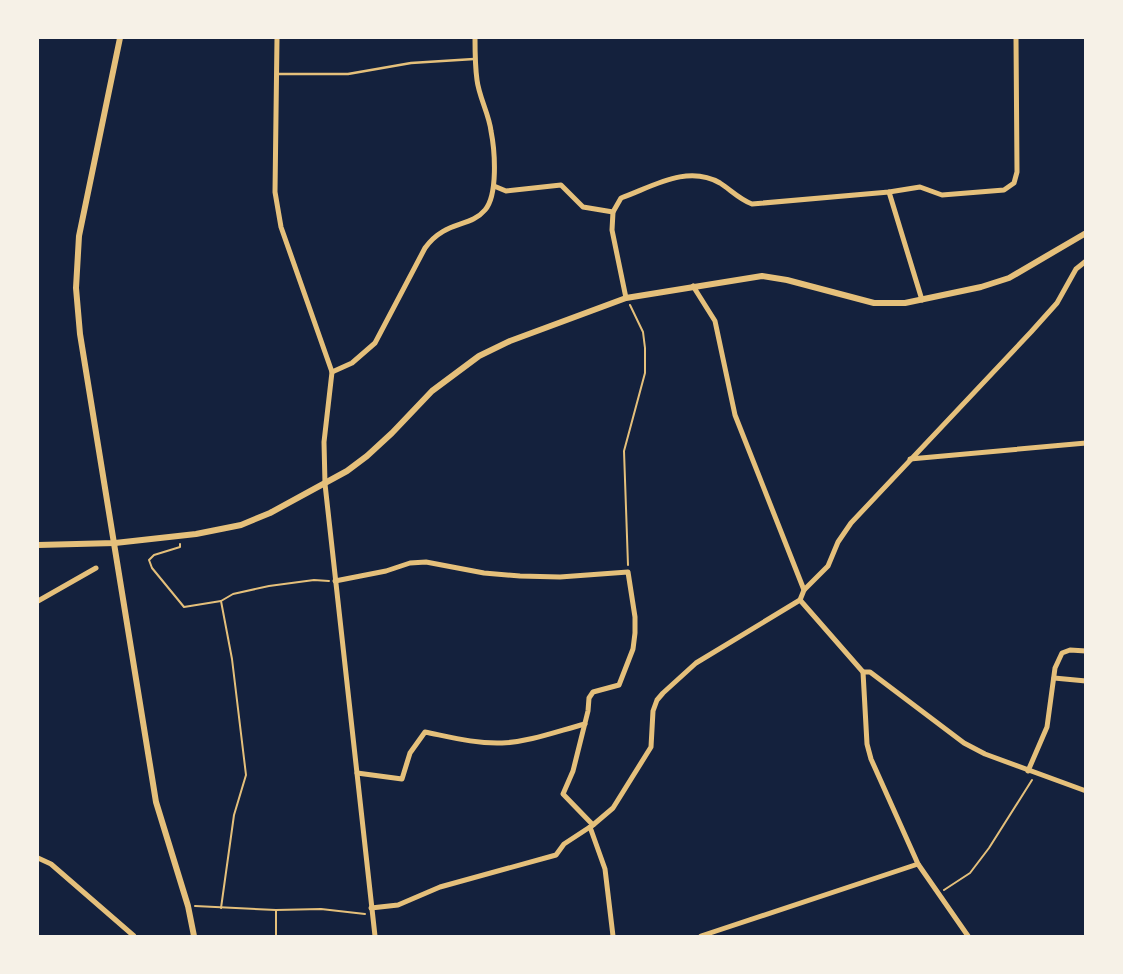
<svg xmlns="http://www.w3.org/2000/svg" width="1123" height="974" viewBox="0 0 1123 974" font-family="Arial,sans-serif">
  <rect width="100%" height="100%" fill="#14213d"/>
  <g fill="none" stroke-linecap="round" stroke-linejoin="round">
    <g stroke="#e5c07b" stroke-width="2">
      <path d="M180,544V547L154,555L149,560L152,568L184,607L221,601L233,594L269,586L314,580L329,581"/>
      <path d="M628,565L624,451L645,373V348L643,332L630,305"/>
      <path d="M221,601L232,659L246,775L234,815L221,908"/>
      <path d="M944,890L970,873L989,848L1032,780"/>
      <path d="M195,906L276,910L321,909L365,914"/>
      <path d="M276,936V910"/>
    </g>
    <path stroke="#e5c07b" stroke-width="2.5" d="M276,74H348L411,63L474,59"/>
    <g stroke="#e5c07b" stroke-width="5">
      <path d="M277,38L275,192L281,227L332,372L324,442L325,484L375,936"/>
      <path d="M494,186L506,191L561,185L583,207L613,212"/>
      <path d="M889,192L922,300"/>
      <path d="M693,286L715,321L735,415L804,590"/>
      <path d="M626,298L612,230L613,212L621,198C652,187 687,164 720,183C731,190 739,199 752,204L889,192L920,187L942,195L1004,190L1014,183L1017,172L1016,38"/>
      <path d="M332,372L352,363L375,343L425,248C445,220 470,228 485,210C498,195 495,151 491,131C489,114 479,97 477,80C475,66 475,51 475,38"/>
      <path d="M910,459L1086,443"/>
      <path d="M335,581L386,571L410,563L426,562L484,573L520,576L560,577L628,572L635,617V633L633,649L619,685L593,692L589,698L588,711L573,771L563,794L593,825"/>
      <path d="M800,600L863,672L867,744L871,759L918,864L968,936"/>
      <path d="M38,601L96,568"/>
      <path d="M863,672H870L964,743L985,754L1086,791"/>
      <path d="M1054,678L1086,681"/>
      <path d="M1028,771L1047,727L1055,668L1062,653L1070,650L1086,651"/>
      <path d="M357,773L402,779L410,753L425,732C450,737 476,744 502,743C529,742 558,731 585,724"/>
      <path d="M590,827L605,869L613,936"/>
      <path d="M38,858L51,864L134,936"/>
      <path d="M371,908L398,905L440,887L556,855L564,844L593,825L613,808L651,747L653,711L657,700L663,693L696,663L800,600L804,590L828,566L838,542L851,523L1031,332L1057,303L1076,269L1086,261"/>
      <path d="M701,936L918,864"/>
    </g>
    <g stroke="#e5c07b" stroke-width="6">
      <path d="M120,38L79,236L76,288L80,334L156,802L188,906L194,936"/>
      <path d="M38,545L115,543L196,534L241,525L270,513L347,471L367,456L392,433L432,391L479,356L510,341L626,298L762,276L787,280L874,303H905L981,287L1009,278L1086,233"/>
    </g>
  </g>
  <rect width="1123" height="974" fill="none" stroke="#f6f1e7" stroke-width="78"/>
</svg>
